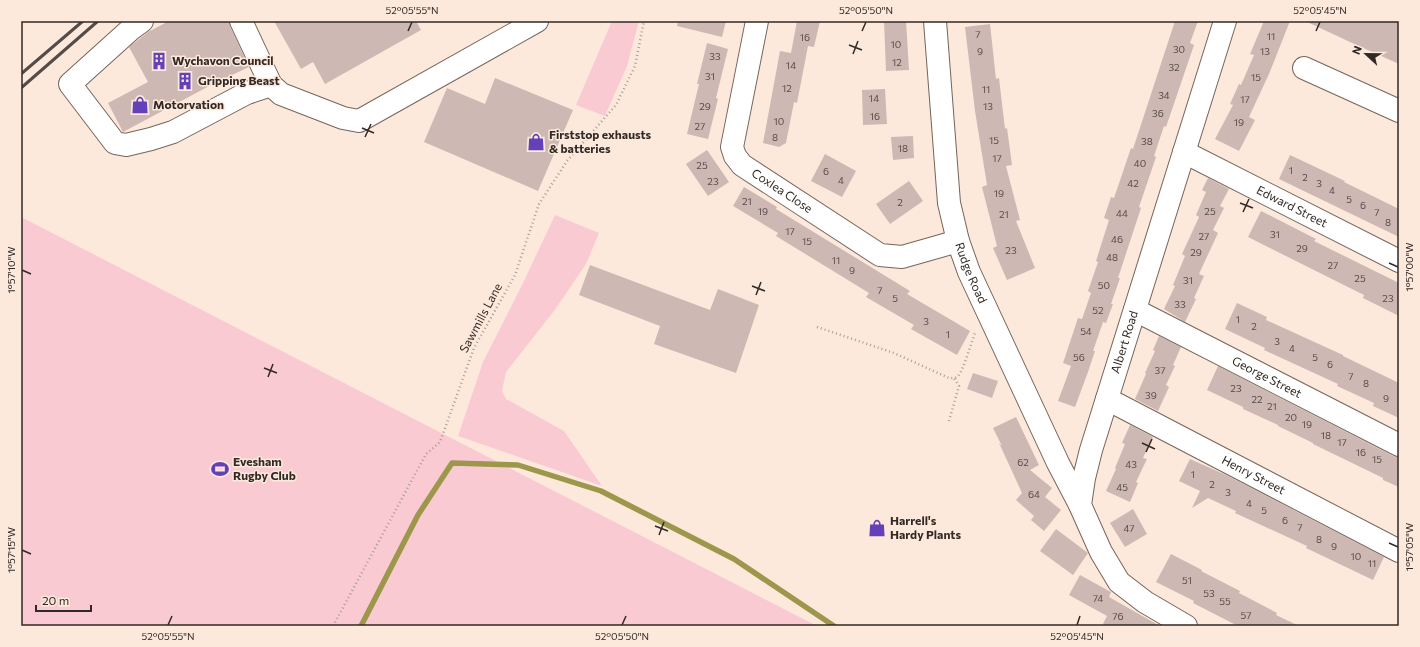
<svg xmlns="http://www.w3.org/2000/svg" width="1420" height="647" viewBox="0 0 1420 647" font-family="Commissioner,sans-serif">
  <rect width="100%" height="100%" fill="#fce9dc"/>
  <g fill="#facad3">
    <path d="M612,21H639L627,66L605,116L576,105Z"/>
    <path d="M555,215L599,233L586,264L554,311L506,372L502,391L506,399L564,431L602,486L458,436L483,362L523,283Z"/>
    <path d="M21,217L817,626H21Z"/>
  </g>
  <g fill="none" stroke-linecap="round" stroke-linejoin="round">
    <path stroke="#9c974a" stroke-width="5.5" d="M361,626L418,515L452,463L518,465L601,491L734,559L834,626"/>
  </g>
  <g fill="#ceb8b3">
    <path d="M169,21H229L230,26L249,67L213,84L123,132L108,103L148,82L129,47L148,32Z"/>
    <path d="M274,21H416L421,30L325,84L313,62L301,69Z"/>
    <path d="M678,21H726L722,37L677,26Z"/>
    <path d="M797,21H820L814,47L808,46L797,103L794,102L786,143L779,147L763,143L780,51L791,53Z"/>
    <path d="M884,21H906L909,70L886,71Z"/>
    <path d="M1175,21H1198L1190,43L1194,45L1166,127L1164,126L1154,156L1156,157L1139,207L1141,208L1118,278H1120L1111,304H1113L1106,323L1103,322L1093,351H1095L1088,372L1075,407L1058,401L1071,366L1063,363L1078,318L1082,319L1091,293L1088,291L1098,262L1096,261L1109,220L1104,218L1111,197L1114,198L1131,148L1133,149Z"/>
    <path d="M1264,21H1290L1269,74L1249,117L1255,120L1239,151L1215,139L1233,105L1230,104L1239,84L1241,85L1254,55L1250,54Z"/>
    <path d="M1305,21H1399V64L1350,42Z"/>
    <path d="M990,24L996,79L999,78L1005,129L1007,128L1012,165L1006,166L1020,220L1016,221L1035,268L1007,280L993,248L997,246L982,187L987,185L975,111L965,27Z"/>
    <path d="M707,43L728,49L716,98L718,99L708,139L687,134L699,84H697Z"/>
    <path d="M495,78L573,110L538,191L424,142L447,88L485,104Z"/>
    <path d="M885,89L887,124L863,125L862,90Z"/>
    <path d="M913,136L914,158L893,160L891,137Z"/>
    <path d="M707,150L729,182L708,196L686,164Z"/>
    <path d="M825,154L856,171L842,197L811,181Z"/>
    <path d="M1290,155L1345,181L1344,182L1399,209V237L1279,179Z"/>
    <path d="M1208,178L1229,189L1220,206L1224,208L1213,230L1218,233L1199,274L1204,276L1194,298L1196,299L1185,322L1164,309L1175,286L1173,285L1185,256L1182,254L1199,217L1196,215L1206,192L1202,190Z"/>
    <path d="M909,181L923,201L890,224L876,204Z"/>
    <path d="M744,187L777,207L776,209L910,291L907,294L970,331L957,355L911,329L914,325L866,297L869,293L776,236L778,233L733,206Z"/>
    <path d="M1261,211L1316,239L1314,241L1399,283V316L1363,298L1364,295L1248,237Z"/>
    <path d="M590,265L710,310L718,289L759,305L736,373L654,344L660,326L579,295Z"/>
    <path d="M1237,303L1267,317L1266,320L1343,355V356L1399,383V418L1373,406L1374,403L1337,386L1338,384L1264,350L1265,348L1225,329Z"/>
    <path d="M1159,336L1181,347L1173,365L1175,366L1166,385L1169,387L1158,411L1135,399L1146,374L1145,373L1155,351L1153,350Z"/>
    <path d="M1218,366L1393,456L1399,457V487L1383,480V478L1313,444V443L1278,426V425L1243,409V407L1207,390Z"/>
    <path d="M973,373L998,381L992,398L967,389Z"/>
    <path d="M1016,417L1039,465L1030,470L1052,488L1045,497L1061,510L1044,531L1031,520L1034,516L1016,500L1022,493L999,443L1002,446L993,428Z"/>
    <path d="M1130,425L1153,437L1143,458L1147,459L1136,482L1138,483L1130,502L1106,491L1116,469L1115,468L1125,444L1122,443Z"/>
    <path d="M1190,459L1226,475L1384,557L1373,580L1306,548L1307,546L1235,513L1236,511L1208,498L1192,508L1200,491L1179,481Z"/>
    <path d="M1133,509L1147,534L1125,547L1110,523Z"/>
    <path d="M1056,529L1088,553L1073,575L1040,551Z"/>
    <path d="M1171,554L1202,570L1201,571L1240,591L1239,593L1277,613L1276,615L1299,626H1238L1193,603L1194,601L1156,582Z"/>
    <path d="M1080,575L1111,592L1109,597L1160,626H1102L1107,616L1069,595Z"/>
  </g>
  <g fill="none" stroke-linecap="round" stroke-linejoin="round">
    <g stroke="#76655a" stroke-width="24">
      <g id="minor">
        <path d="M142,21L131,29L70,84L115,143L126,145L151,139L173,132L247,93L271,85"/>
        <path d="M241,21L271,85L281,94L343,118L359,121L537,21"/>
        <path id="s1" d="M757,21L732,147L735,156L742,165L880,255L902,257L958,241"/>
        <path id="s2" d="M935,21L949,203L958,241L969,272L1058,463L1080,505"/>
        <path d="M1304,68L1399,111"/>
        <path id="s3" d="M1184,152L1399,261"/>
        <path id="s4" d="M1135,310L1399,445"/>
        <path id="s5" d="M1107,399L1399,551"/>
        <path id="s6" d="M1186,626L1145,602L1119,582L1101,552L1080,505L1084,478L1091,450L1225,21"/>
      </g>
    </g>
    <g stroke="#aa9c92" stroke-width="2.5" stroke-dasharray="1 3" stroke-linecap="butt">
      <path d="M817,327L894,353L949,378C952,378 955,379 958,376C964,369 971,343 975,333"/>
      <path d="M949,421L959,386L954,378"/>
      <path d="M333,626L426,454L440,442L474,348L515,275L539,204L567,161L616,105L635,66L644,21"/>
    </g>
    <use href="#minor" stroke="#fff" stroke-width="22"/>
    <g stroke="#564c47" stroke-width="3">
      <path d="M21,74L83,21"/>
      <path d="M21,88L98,21"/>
    </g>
  </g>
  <path fill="none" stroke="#312925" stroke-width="1.5" d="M408,31L412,22M862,31L866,22M1316,31L1320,22M849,45L862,50M853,54L858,41M362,128L374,133M365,137L371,124M1240,203L1253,208M1243,212L1249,199M1389,263L1398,267M22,270L31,274M752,286L765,291M756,295L761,282M264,368L277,373M268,377L273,364M1142,443L1155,449M1146,452L1152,439M655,526L668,531M659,535L664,522M1389,543L1398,547M22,550L31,554M168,625L172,616M622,625L626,616M1077,625L1080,616"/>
  <defs>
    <g id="building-bare" transform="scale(1.38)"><path d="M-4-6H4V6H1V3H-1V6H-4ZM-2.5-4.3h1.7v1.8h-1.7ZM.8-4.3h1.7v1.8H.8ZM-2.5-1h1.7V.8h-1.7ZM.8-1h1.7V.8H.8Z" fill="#6541b9" stroke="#fce9dc" stroke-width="2.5" paint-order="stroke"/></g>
    <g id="shop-bare" transform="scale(1.38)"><path d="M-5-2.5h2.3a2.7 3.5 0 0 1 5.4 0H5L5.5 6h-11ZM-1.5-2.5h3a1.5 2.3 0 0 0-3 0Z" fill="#6541b9" stroke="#fce9dc" stroke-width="2.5" paint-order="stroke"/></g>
    <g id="stadium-bare" transform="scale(1.38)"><path d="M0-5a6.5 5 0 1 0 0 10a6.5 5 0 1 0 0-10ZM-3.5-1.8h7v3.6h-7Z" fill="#6541b9" stroke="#fce9dc" stroke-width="2.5" paint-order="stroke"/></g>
  </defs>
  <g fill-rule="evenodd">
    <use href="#building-bare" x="159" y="61"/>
    <use href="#building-bare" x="185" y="81"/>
    <use href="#shop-bare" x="140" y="105"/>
    <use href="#shop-bare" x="536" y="142"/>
    <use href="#stadium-bare" x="220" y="469"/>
    <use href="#shop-bare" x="877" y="528"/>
  </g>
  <g text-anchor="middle" stroke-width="3" stroke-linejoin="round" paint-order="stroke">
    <g font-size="10" fill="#584d48">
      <text x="978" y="38">7</text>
      <text x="1271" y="40">11</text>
      <text x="805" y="41">16</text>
      <text x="896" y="48">10</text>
      <text x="1179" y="53">30</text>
      <text x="980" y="55">9</text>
      <text x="1265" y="55">13</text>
      <text x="715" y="60">33</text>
      <text x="897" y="66">12</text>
      <text x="791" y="69">14</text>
      <text x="1174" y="71">32</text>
      <text x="710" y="80">31</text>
      <text x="1256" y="81">15</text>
      <text x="787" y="92">12</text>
      <text x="986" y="93">11</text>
      <text x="1164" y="99">34</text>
      <text x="874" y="102">14</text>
      <text x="1245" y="103">17</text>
      <text x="705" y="110">29</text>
      <text x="988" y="110">13</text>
      <text x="1158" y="117">36</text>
      <text x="875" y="120">16</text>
      <text x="779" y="125">10</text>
      <text x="1239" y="126">19</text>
      <text x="700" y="130">27</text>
      <text x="775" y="141">8</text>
      <text x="994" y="144">15</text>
      <text x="1147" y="145">38</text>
      <text x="903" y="152">18</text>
      <text x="997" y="162">17</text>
      <text x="1140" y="167">40</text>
      <text x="702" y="169">25</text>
      <text x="1291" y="174">1</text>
      <text x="826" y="175">6</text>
      <text x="1305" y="181">2</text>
      <text x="841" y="184">4</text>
      <text x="713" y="185">23</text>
      <text x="1133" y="187">42</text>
      <text x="1319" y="187">3</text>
      <text x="1332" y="194">4</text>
      <text x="999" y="197">19</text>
      <text x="1349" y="203">5</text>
      <text x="747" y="205">21</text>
      <text x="900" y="206">2</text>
      <text x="1363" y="209">6</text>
      <text x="763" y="215">19</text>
      <text x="1210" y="215">25</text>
      <text x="1377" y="216">7</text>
      <text x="1122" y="217">44</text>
      <text x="1004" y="218">21</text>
      <text x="1388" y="226">8</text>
      <text x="790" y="235">17</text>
      <text x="1275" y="238">31</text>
      <text x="1204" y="240">27</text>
      <text x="1117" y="243">46</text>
      <text x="807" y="245">15</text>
      <text x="1302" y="252">29</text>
      <text x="1011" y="254">23</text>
      <text x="1196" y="256">29</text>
      <text x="1112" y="261">48</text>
      <text x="836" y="264">11</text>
      <text x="1333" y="269">27</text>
      <text x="852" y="274">9</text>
      <text x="1360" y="282">25</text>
      <text x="1188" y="284">31</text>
      <text x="1104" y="289">50</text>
      <text x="880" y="294">7</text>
      <text x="895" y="302">5</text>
      <text x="1388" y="302">23</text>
      <text x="1180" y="308">33</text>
      <text x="1098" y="314">52</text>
      <text x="1238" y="323">1</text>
      <text x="926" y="325">3</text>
      <text x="1254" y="330">2</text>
      <text x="1086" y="335">54</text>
      <text x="948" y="338">1</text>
      <text x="1277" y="345">3</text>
      <text x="1292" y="352">4</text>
      <text x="1079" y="361">56</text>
      <text x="1315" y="361">5</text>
      <text x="1330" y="368">6</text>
      <text x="1160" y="374">37</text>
      <text x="1351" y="380">7</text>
      <text x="1366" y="387">8</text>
      <text x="1236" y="392">23</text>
      <text x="1151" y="399">39</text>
      <text x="1386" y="402">9</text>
      <text x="1257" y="403">22</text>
      <text x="1272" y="410">21</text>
      <text x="1291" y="421">20</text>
      <text x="1307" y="428">19</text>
      <text x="1326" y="439">18</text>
      <text x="1342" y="446">17</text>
      <text x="1361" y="456">16</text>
      <text x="1377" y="463">15</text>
      <text x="1023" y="466">62</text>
      <text x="1131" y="468">43</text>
      <text x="1193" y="478">1</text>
      <text x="1212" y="488">2</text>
      <text x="1122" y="491">45</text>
      <text x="1228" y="496">3</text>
      <text x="1034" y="498">64</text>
      <text x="1249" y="507">4</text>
      <text x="1264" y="514">5</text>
      <text x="1285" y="524">6</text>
      <text x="1300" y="531">7</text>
      <text x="1129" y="532">47</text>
      <text x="1319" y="543">8</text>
      <text x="1334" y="550">9</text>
      <text x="1356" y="560">10</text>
      <text x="1372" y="567">11</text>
      <text x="1187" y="584">51</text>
      <text x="1209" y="597">53</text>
      <text x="1098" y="602">74</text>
      <text x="1225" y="605">55</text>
      <text x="1246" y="619">57</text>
      <text x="1118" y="620">76</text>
    </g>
    <g font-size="12" font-weight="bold" fill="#312925" stroke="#fce9dc" text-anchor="start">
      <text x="172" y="65">Wychavon Council</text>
      <text x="198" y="85">Gripping Beast</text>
      <text x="153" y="109">Motorvation</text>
      <text x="549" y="139">Firststop exhausts<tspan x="549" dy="14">&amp; batteries</tspan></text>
      <text x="233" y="466">Evesham<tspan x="233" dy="14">Rugby Club</tspan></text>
      <text x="890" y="525">Harrell's<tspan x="890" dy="14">Hardy Plants</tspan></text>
    </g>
    <g font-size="12" fill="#312925" stroke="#fce9dc">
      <text dy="4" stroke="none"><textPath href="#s1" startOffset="197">Coxlea Close</textPath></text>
      <text dy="4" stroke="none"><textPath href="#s3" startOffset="121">Edward Street</textPath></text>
      <text dy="4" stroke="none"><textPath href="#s2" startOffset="256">Rudge Road</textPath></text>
      <text transform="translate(481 318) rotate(-62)" y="4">Sawmills Lane</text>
      <text dy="4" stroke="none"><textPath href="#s6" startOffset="336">Albert Road</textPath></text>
      <text dy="4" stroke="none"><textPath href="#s4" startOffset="148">George Street</textPath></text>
      <text dy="4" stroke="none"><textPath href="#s5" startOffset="165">Henry Street</textPath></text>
    </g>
  </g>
  <rect width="1420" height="647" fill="none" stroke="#fce9dc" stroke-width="44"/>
  <g transform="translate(1366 54) rotate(292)" stroke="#fce9dc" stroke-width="3" paint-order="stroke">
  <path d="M0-3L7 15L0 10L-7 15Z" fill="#312925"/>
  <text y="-6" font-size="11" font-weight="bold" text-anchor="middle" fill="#312925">N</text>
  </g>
  <path d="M36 605v6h55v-6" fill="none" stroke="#312925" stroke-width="2"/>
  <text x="42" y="605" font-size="12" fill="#312925" stroke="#fce9dc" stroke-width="3" paint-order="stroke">20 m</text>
  <rect x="22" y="22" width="1376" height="603" fill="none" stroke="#312925" stroke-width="1.5"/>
  <g font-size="10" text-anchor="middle" fill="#312925">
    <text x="412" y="14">52°05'55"N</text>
    <text x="866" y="14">52°05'50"N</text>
    <text x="1320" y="14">52°05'45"N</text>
    <text transform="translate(1409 267) rotate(-90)" y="4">1°57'00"W</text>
    <text transform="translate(11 270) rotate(-90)" y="4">1°57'10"W</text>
    <text transform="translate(1409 547) rotate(-90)" y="4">1°57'05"W</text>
    <text transform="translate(11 550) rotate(-90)" y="4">1°57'15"W</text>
    <text x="168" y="640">52°05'55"N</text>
    <text x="622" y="640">52°05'50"N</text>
    <text x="1077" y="640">52°05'45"N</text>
  </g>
</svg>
